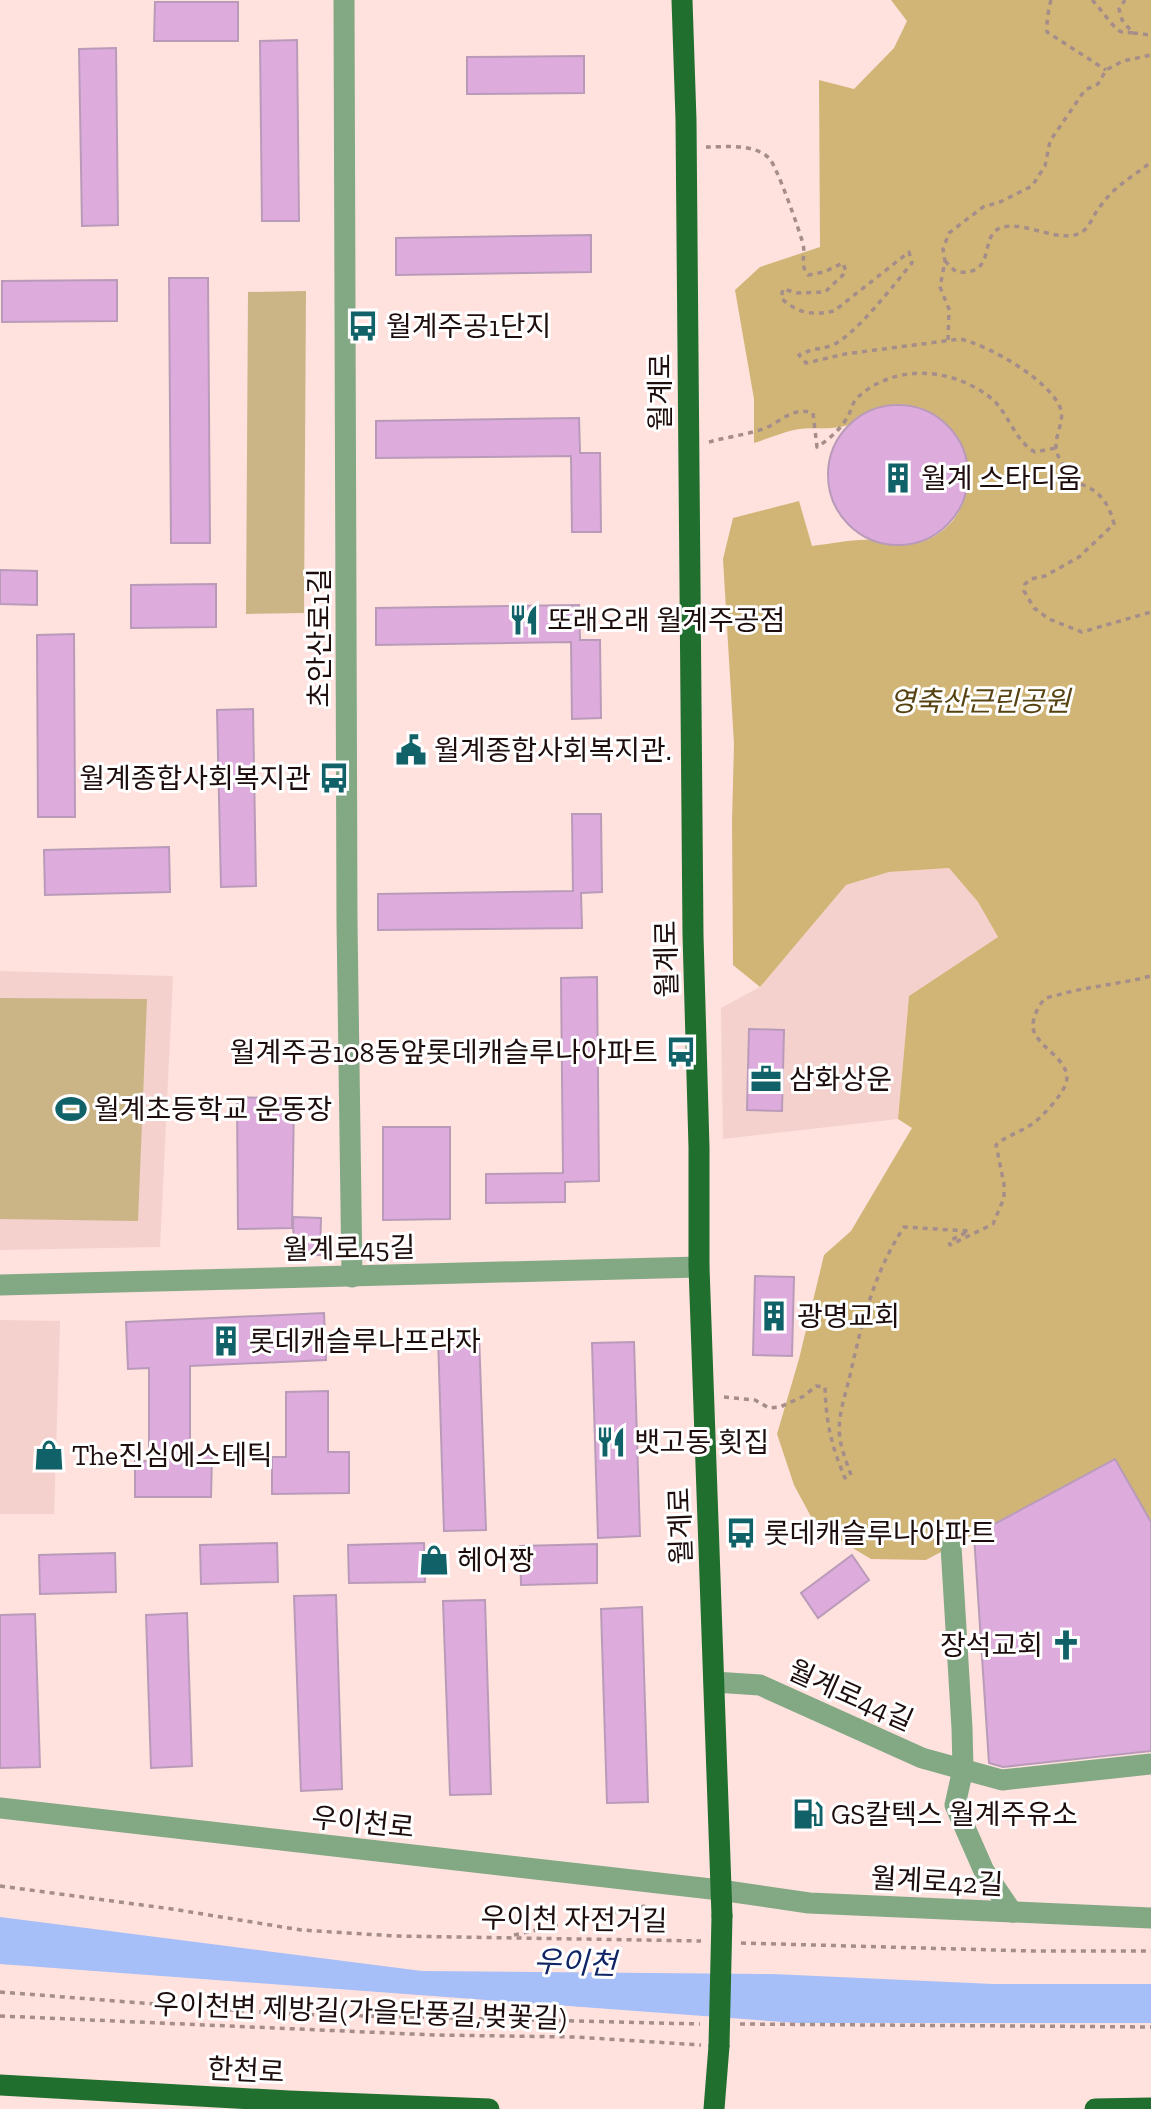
<svg xmlns="http://www.w3.org/2000/svg" width="1151" height="2109" viewBox="0 0 1151 2109" font-family="'Zilla Slab','Noto Sans KR',serif">
  <rect width="100%" height="100%" fill="#ffe1de"/>
  <g fill="#f4d1cd">
    <path d="M949,868L978,902L998,937L909,996L898,1119L723,1139L721,1008L760,987L846,885L889,872Z"/>
    <path d="M0,971L173,976L160,1247L0,1250Z"/>
    <path d="M0,1320L60,1321L54,1514H0Z"/>
  </g>
  <g fill="#cbb586">
    <path d="M306,291L304,613L246,614L248,292Z"/>
    <path d="M0,998L147,999L138,1221L0,1219Z"/>
  </g>
  <path fill="#d1b577" d="M891,0H1151V1522L1114,1459L926,1560L871,1559L816,1526L794,1485L777,1434L799,1359L824,1255L851,1231L912,1128L898,1119L909,996L998,937L978,902L949,868L889,872L846,885L760,987L733,965L732,821L734,744L723,559L733,518L799,501L812,546C831,544 852,539 871,540C878,541 885,545 892,545C904,546 917,544 929,539C987,512 977,424 917,407C899,401 876,405 861,416C856,418 852,423 848,425C831,431 811,426 794,430C781,433 767,439 754,443V399L735,290L760,267L820,247L819,80L854,89L894,48L907,21Z"/>
  <path fill="#a6bff8" d="M0,1917L422,1971L772,1974L993,1984H1151V2023H797L0,1964Z"/>
  <g fill="#ddacdd" stroke="#b99bb9" stroke-width="2">
    <path d="M155,2H238V41H154Z"/>
    <path d="M297,40L299,221H262L260,41Z"/>
    <path d="M116,48L118,225L82,226L79,49Z"/>
    <path d="M584,56V93L467,94V57Z"/>
    <path d="M591,235V272L396,275V238Z"/>
    <path d="M169,278H208L210,543H171Z"/>
    <path d="M117,280V321L2,322V281Z"/>
    <circle cx="898" cy="475" r="70"/>
    <path d="M579,418L580,453H600L601,532H572L571,456L376,458V421Z"/>
    <path d="M0,570L37,571V605L0,604Z"/>
    <path d="M216,584V627L131,628V585Z"/>
    <path d="M579,605L580,640H600L601,718L572,719L571,642L376,645V608Z"/>
    <path d="M74,634L75,817H38L37,635Z"/>
    <path d="M253,709L256,886L221,887L217,710Z"/>
    <path d="M572,814H601L602,892L581,893L582,928L378,930V894L573,891Z"/>
    <path d="M169,847L170,892L45,895L44,850Z"/>
    <path d="M597,977L599,1181L565,1182V1202L486,1203V1174L563,1173L561,978Z"/>
    <path d="M749,1029L784,1030L782,1111L747,1110Z"/>
    <path d="M237,1097L294,1099L292,1228L238,1229Z"/>
    <path d="M383,1127H450V1219L383,1220Z"/>
    <path d="M293,1217L321,1218L320,1255L294,1256Z"/>
    <path d="M755,1276L794,1277L792,1356L753,1355Z"/>
    <path d="M324,1313L326,1360L190,1366V1455H212L211,1497H135V1461H149V1368L128,1369L126,1322Z"/>
    <path d="M479,1335L486,1530L444,1531L438,1337Z"/>
    <path d="M634,1342L640,1536L598,1538L592,1343Z"/>
    <path d="M328,1391V1452H349V1493L272,1494V1457H286V1392Z"/>
    <path d="M1115,1459L1151,1522V1751L1003,1767L989,1763L974,1535Z"/>
    <path d="M277,1543L278,1582L201,1584L200,1545Z"/>
    <path d="M424,1543L425,1582L349,1583L348,1545Z"/>
    <path d="M597,1544V1583L521,1585L520,1546Z"/>
    <path d="M115,1553L116,1592L40,1594L39,1555Z"/>
    <path d="M852,1555L869,1580L818,1618L801,1593Z"/>
    <path d="M336,1595L342,1789L301,1791L294,1596Z"/>
    <path d="M485,1600L491,1794L450,1795L443,1601Z"/>
    <path d="M642,1607L648,1802L607,1803L601,1609Z"/>
    <path d="M187,1613L192,1766L151,1768L146,1615Z"/>
    <path d="M35,1614L40,1767L0,1768V1615Z"/>
  </g>
  <g fill="none" stroke-linecap="round" stroke-linejoin="round">
    <g stroke="#a58d8a" stroke-width="3.5" stroke-dasharray="5 5" stroke-linecap="butt">
      <path d="M1051,0C1049,6 1046,26 1047,32L1106,70"/>
      <path d="M1092,0C1100,7 1114,30 1122,32C1126,33 1130,32 1133,33L1122,20L1119,9L1125,0"/>
      <path d="M1133,33L1151,35"/>
      <path d="M706,147C725,147 753,143 769,158C776,164 800,232 803,244C806,257 799,263 808,275L824,272L843,263L846,272L825,292L797,293L783,289L781,298C797,313 813,316 834,311L909,252L912,263C895,283 854,338 830,346C818,350 813,348 799,355L806,363L845,354L960,339C988,345 1052,381 1061,410C1064,422 1055,435 1056,448C1057,459 1068,472 1074,482C1097,488 1108,500 1114,524L1079,557L1045,576L1031,579L1025,584L1024,591L1034,608L1049,619L1082,632L1151,612"/>
      <path d="M945,261L956,272C998,276 978,238 1000,228C1020,220 1052,240 1075,235C1089,232 1091,218 1099,208C1115,185 1130,179 1151,162"/>
      <path d="M948,340L949,309L940,287L945,261L943,249L949,233L983,207L1000,202L1032,186L1045,166L1050,141L1085,90L1098,84L1106,70L1123,61L1151,55"/>
      <path d="M709,442C726,437 746,435 763,429C782,422 792,406 813,413L817,447C830,439 844,426 850,412C852,407 853,402 857,398C893,364 948,367 987,395C1008,409 1013,440 1035,452L1056,448"/>
      <path d="M724,1397L755,1400L769,1408L780,1407L804,1396L816,1386L825,1387C826,1422 831,1445 845,1478L851,1475C847,1464 842,1451 840,1439C837,1419 844,1399 849,1380C861,1326 873,1274 904,1227L969,1231L949,1241L950,1245L993,1224L1004,1198V1184L996,1145C1006,1136 1018,1133 1029,1126C1040,1120 1060,1097 1065,1086C1076,1061 1036,1048 1033,1028C1032,1020 1038,1005 1045,999C1049,996 1057,996 1061,994C1091,986 1121,984 1151,976"/>
      <path d="M0,1886L172,1909L301,1930L396,1936L701,1941"/>
      <path d="M514,1935L645,1906L646,1901"/>
      <path d="M741,1943L1031,1951H1151"/>
      <path d="M0,1992L284,2014L700,2024"/>
      <path d="M0,2016L435,2035L575,2037L701,2045"/>
      <path d="M740,2024L1151,2027"/>
    </g>
    <g stroke="#82a884" stroke-width="21">
      <path d="M344,0L347,922L352,1277"/>
      <path d="M0,1285L699,1267"/>
      <path d="M951,1546L962,1728L963,1769L955,1805L984,1871L1012,1912"/>
      <path d="M714,1682L760,1685L922,1758L1002,1780L1151,1764"/>
      <path d="M0,1808L720,1890L809,1903L1151,1918"/>
    </g>
    <g stroke="#216f2e" stroke-width="21">
      <path d="M682,0L686,120L693,935L699,1147V1267L722,1916"/>
      <path d="M0,2085L289,2101L489,2109"/>
      <path d="M714,2109L719,2046"/>
      <path d="M1095,2109L1151,2108"/>
    </g>
    <path stroke="#216f2e" stroke-width="21" d="M719,2046L722,1916"/>
  </g>
  <defs>
    <g id="bus-bare" transform="scale(2.415)"><path d="M-5-6H5V4H4V6H2V4H-2V6H-4V4H-5ZM-3.5-4V0h7V-4ZM-3.5 1.2v1.5H-2V1.2ZM2 1.2v1.5H3.5V1.2Z" fill="#116169" stroke="#fff" stroke-width="2.5" paint-order="stroke"/></g>
    <g id="building-bare" transform="scale(2.415)"><path d="M-4-6H4V6H1V3H-1V6H-4ZM-2.5-4.3h1.7v1.8h-1.7ZM.8-4.3h1.7v1.8H.8ZM-2.5-1h1.7V.8h-1.7ZM.8-1h1.7V.8H.8Z" fill="#116169" stroke="#fff" stroke-width="2.5" paint-order="stroke"/></g>
    <g id="restaurant-bare" transform="scale(2.415)"><path d="M-5-6h1v4h1v-4h1v4h1v-4h1v5L-1.5 .5V6h-2V.5L-5-1ZM5-6V6H3V1.5H1.5Q1.5-4 5-6Z" fill="#116169" stroke="#fff" stroke-width="2.5" paint-order="stroke"/></g>
    <g id="civic-bare" transform="scale(2.415)"><path d="M-.6-6.5H3V-4.5H.6V-3L4-1V1h2V6H-6V1h2V-1L-.6-3ZM-1.2 2.5V6h2.4V2.5Z" fill="#116169" stroke="#fff" stroke-width="2.5" paint-order="stroke"/></g>
    <g id="office-bare" transform="scale(2.415)"><path d="M-6-3h4V-5.5h4V-3h4V5H-6ZM-1-4.5V-3h2v-1.5ZM-6 0V1H6V0Z" fill="#116169" stroke="#fff" stroke-width="2.5" paint-order="stroke"/></g>
    <g id="stadium-bare" transform="scale(2.415)"><path d="M0-5a6.5 5 0 1 0 0 10a6.5 5 0 1 0 0-10ZM-3.5-1.8h7v3.6h-7Z" fill="#116169" stroke="#fff" stroke-width="2.5" paint-order="stroke"/></g>
    <g id="shop-bare" transform="scale(2.415)"><path d="M-5-2.5h2.3a2.7 3.5 0 0 1 5.4 0H5L5.5 6h-11ZM-1.5-2.5h3a1.5 2.3 0 0 0-3 0Z" fill="#116169" stroke="#fff" stroke-width="2.5" paint-order="stroke"/></g>
    <g id="church-bare" transform="scale(2.415)"><path d="M-1.2-6h2.4v3.5h3.3v2.4h-3.3V6h-2.4V-.1h-3.3v-2.4h3.3Z" fill="#116169" stroke="#fff" stroke-width="2.5" paint-order="stroke"/></g>
    <g id="fuel-bare" transform="scale(2.415)"><path d="M-5.5-6h7V0h2V4h1.3V-2.5L3-4.5l.8-.8L6-3V5H2.5V1h-1V6h-7ZM-4.2-4.7v3.2H.2V-4.7Z" fill="#116169" stroke="#fff" stroke-width="2.5" paint-order="stroke"/></g>
  </defs>
  <g fill-rule="evenodd">
    <use href="#bus-bare" x="363" y="326"/>
    <use href="#building-bare" x="898" y="478"/>
    <use href="#restaurant-bare" x="524" y="620"/>
    <use href="#civic-bare" x="411" y="750"/>
    <use href="#bus-bare" x="334" y="778"/>
    <use href="#bus-bare" x="681" y="1052"/>
    <use href="#office-bare" x="766" y="1079"/>
    <use href="#stadium-bare" x="71" y="1109"/>
    <use href="#building-bare" x="774" y="1316"/>
    <use href="#building-bare" x="226" y="1341"/>
    <use href="#restaurant-bare" x="611" y="1442"/>
    <use href="#shop-bare" x="49" y="1455"/>
    <use href="#bus-bare" x="741" y="1533"/>
    <use href="#shop-bare" x="434" y="1560"/>
    <use href="#church-bare" x="1066" y="1645"/>
    <use href="#fuel-bare" x="808" y="1814"/>
  </g>
  <g text-anchor="middle" stroke-width="6" stroke-linejoin="round" paint-order="stroke">
    <g font-size="28" fill="#1d0d0c" stroke="#fff" text-anchor="start">
      <text x="386" y="336">월계주공1단지</text>
      <text x="921" y="488">월계 스타디움</text>
      <text x="547" y="630">또래오래 월계주공점</text>
      <text x="434" y="760">월계종합사회복지관.</text>
      <text x="311" y="788" text-anchor="end">월계종합사회복지관</text>
      <text x="658" y="1062" text-anchor="end">월계주공108동앞롯데캐슬루나아파트</text>
      <text x="789" y="1089">삼화상운</text>
      <text x="94" y="1119">월계초등학교 운동장</text>
      <text x="797" y="1326">광명교회</text>
      <text x="249" y="1351">롯데캐슬루나프라자</text>
      <text x="634" y="1452">뱃고동 횟집</text>
      <text x="72" y="1465">The진심에스테틱</text>
      <text x="764" y="1543">롯데캐슬루나아파트</text>
      <text x="457" y="1570">헤어짱</text>
      <text x="1043" y="1655" text-anchor="end">장석교회</text>
      <text x="831" y="1824">GS칼텍스 월계주유소</text>
    </g>
    <g font-size="28" fill="#1d0d0c" stroke="#fff">
      <text transform="translate(660 392) rotate(-90)" y="10">월계로</text>
      <text transform="translate(319 638) rotate(-90)" y="10">초안산로1길</text>
      <text transform="translate(666 959) rotate(-91)" y="10">월계로</text>
      <text transform="translate(349 1248) rotate(-1)" y="10">월계로45길</text>
      <text transform="translate(680 1526) rotate(-92)" y="10">월계로</text>
      <text transform="translate(851 1695) rotate(24)" y="10">월계로44길</text>
      <text transform="translate(363 1822) rotate(6)" y="10">우이천로</text>
      <text transform="translate(937 1881) rotate(3)" y="10">월계로42길</text>
      <text transform="translate(574 1919) rotate(1)" y="10">우이천 자전거길</text>
      <text transform="translate(360 2011) rotate(2)" y="10">우이천변 제방길(가을단풍길,벚꽃길)</text>
      <text transform="translate(246 2070) rotate(3)" y="10">한천로</text>
    </g>
    <g font-size="28" font-style="italic" fill="#564211" stroke="#fff">
      <text x="980" y="711">영축산근린공원</text>
    </g>
    <g font-size="30" font-style="italic" fill="#112465" stroke="#fff">
      <text transform="translate(575 1963) rotate(2)" y="10">우이천</text>
    </g>
  </g>
</svg>
